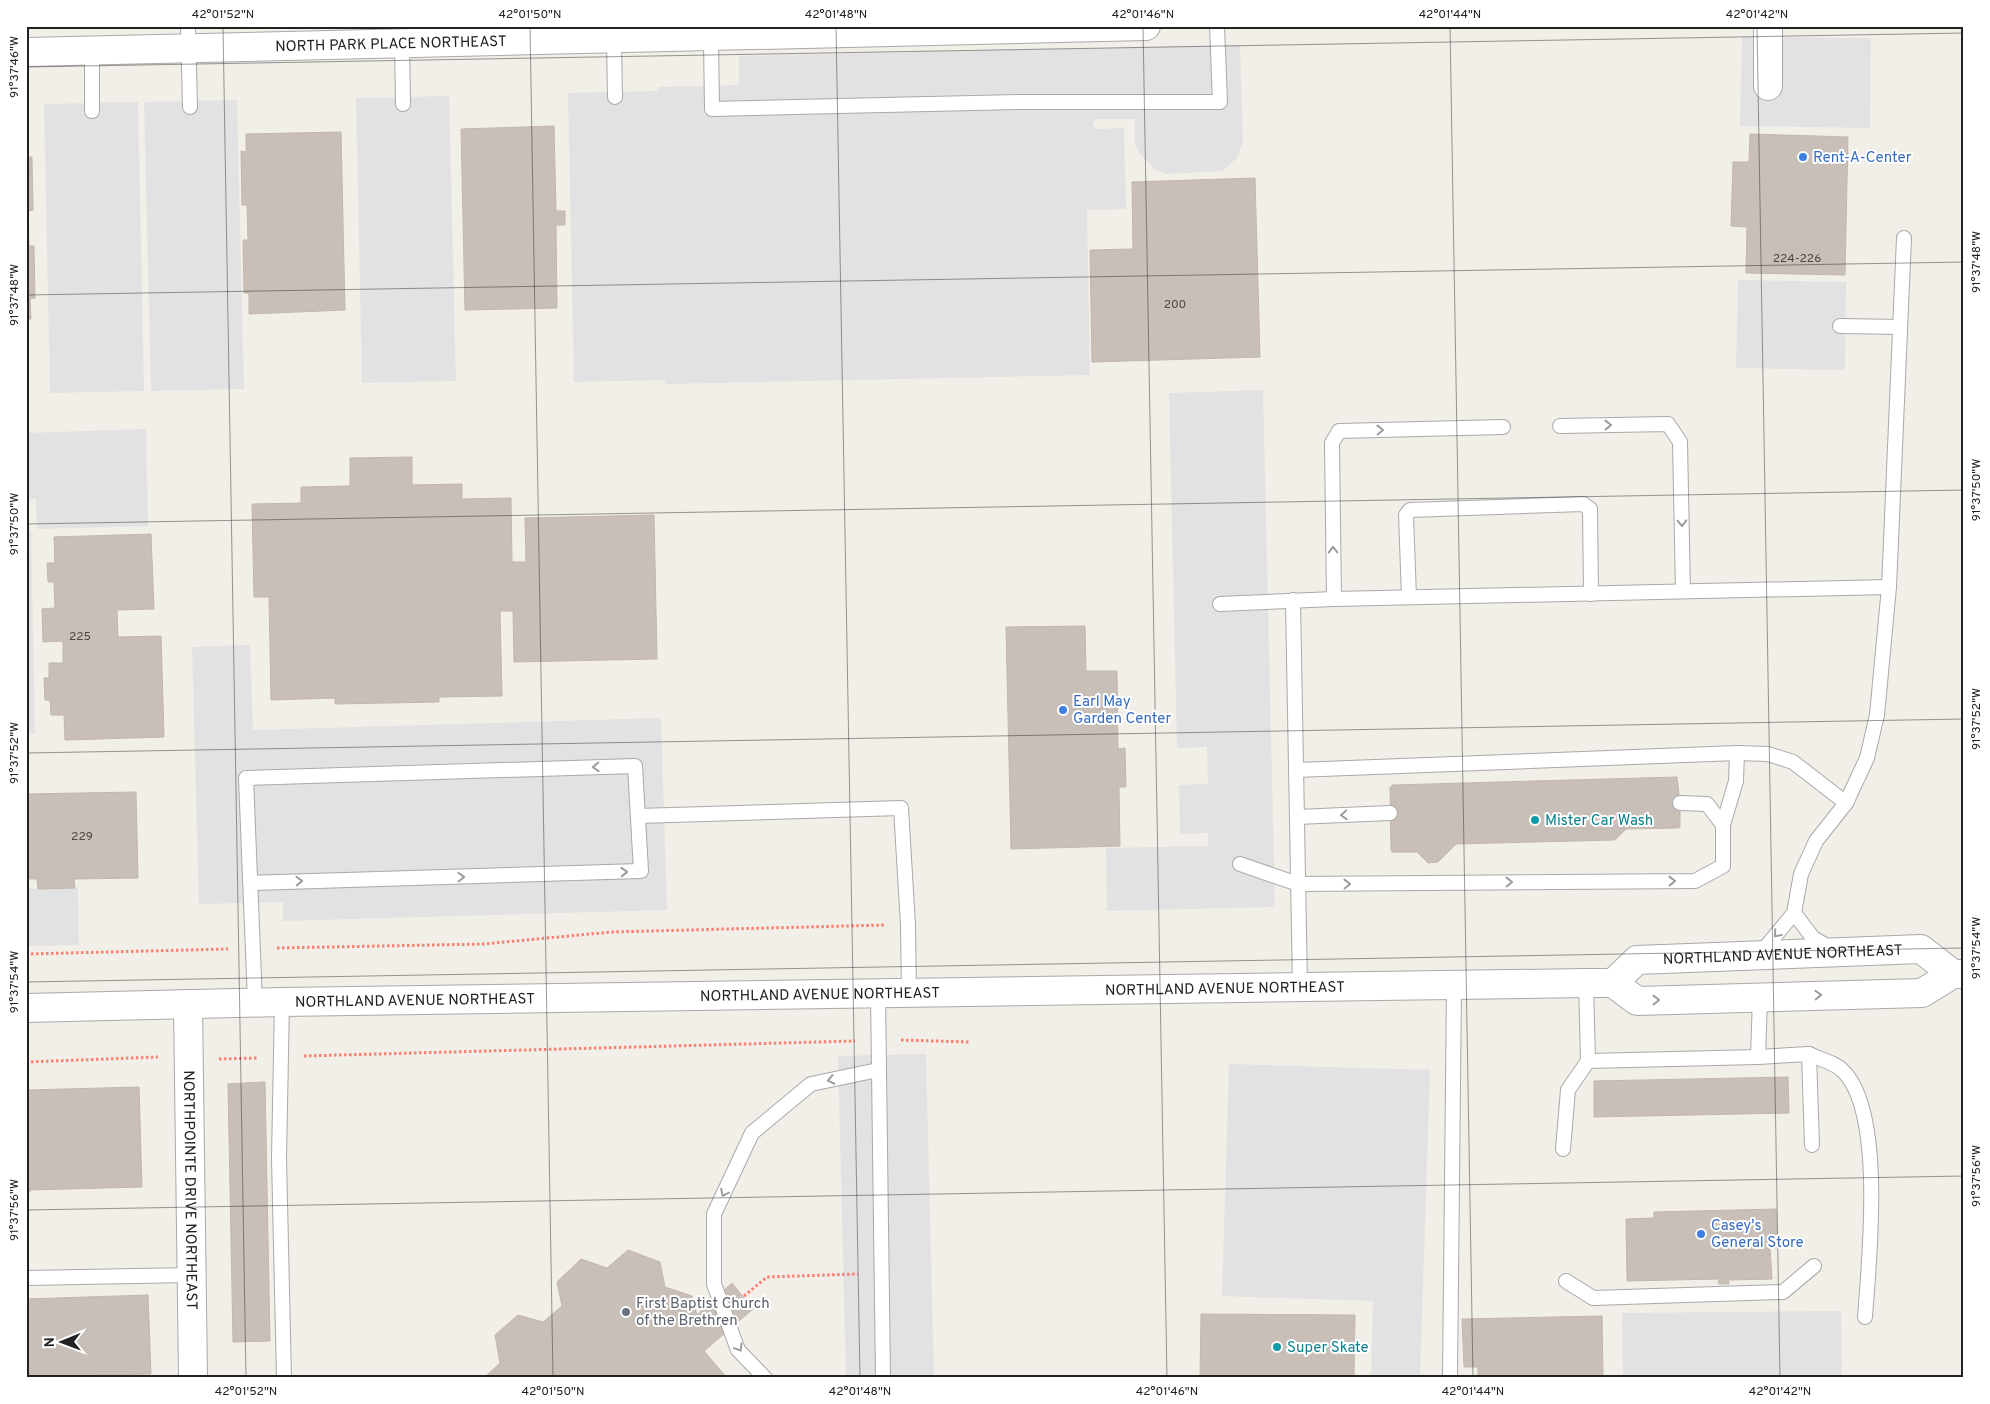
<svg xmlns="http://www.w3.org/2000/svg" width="1990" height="1404" viewBox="0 0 1990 1404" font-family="Overpass,sans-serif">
  <rect width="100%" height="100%" fill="#f2efe9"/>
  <g fill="#e2e2e2">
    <path d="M1742,37L1871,38L1870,128L1740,126Z"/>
    <path d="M1240,45L1243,143L1237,158L1222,171L1167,174L1156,170L1140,154L1135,144V119H1095L1093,124L1096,129L1124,128L1126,209L1087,210L1090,375L665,384V380L574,382L568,93L659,91V87L739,85V56Z"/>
    <path d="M449,96L456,381L362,383L356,98Z"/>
    <path d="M237,100L244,389L151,391L144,102Z"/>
    <path d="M138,102L144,391L50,393L44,104Z"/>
    <path d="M1738,280L1846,282L1845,370L1736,368Z"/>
    <path d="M1263,390L1275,907L1107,911L1106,848L1208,846V833L1180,834L1179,785L1208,784L1207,747L1177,748L1169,393Z"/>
    <path d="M146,429L148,526L37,529L36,499H26V433Z"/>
    <path d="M31,530L35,734L26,731V531Z"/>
    <path d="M250,645L253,730L661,718L667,910L283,921V902L199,904L192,647Z"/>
    <path d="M78,888L79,945L26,946V889Z"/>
    <path d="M926,1054L934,1378H846L838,1056Z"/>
    <path d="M1229,1064L1430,1070L1420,1378H1371L1373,1301L1222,1296Z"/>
    <path d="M1841,1311L1842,1378H1623L1622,1313Z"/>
  </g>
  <g fill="#c7bfb8" stroke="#c4b6ab">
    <path d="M554,126L556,211H565V225H556L557,308L465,310L461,129Z"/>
    <path d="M341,132L345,310L249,314V293H244L243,240H248L247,205H242L241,151L246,152V134Z"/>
    <path d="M1750,134L1848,137L1845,275L1746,273L1747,227L1731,226L1733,162H1749Z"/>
    <path d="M26,141L27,157H32L33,210L28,211L29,246H34L35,298L30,299L31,319H26Z"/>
    <path d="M1255,178L1260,357L1092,362L1090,250L1133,249L1132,182Z"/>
    <path d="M412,457V485L462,484V499L511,498L512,562H526L525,518L654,515L657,659L514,662L513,611H500L502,696L439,697V702L335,704V698L271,700L269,597H254L252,504L301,503V487L350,486V458Z"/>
    <path d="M151,534L154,609L117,610L118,637L161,636L164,737L65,740L64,715H51L50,700H45L44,678H49V663H63V641L43,642L42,609L55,608L54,582H48L47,563H55L54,537Z"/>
    <path d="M1085,626L1086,671H1117L1118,749L1125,748L1126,787H1119L1120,846L1011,849L1006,627Z"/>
    <path d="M1677,777L1680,803V827L1678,828L1626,829L1615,840L1456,844L1438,862L1428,863L1417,852H1392L1391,850L1390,787H1392V785Z"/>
    <path d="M136,792L138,878L74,879L75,888L38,889L37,879H26V794Z"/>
    <path d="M1788,1077L1789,1113L1594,1117V1081Z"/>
    <path d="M265,1082L270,1341L233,1342L228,1084Z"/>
    <path d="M26,1086L28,1090L139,1087L142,1187L30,1190V1192H26Z"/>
    <path d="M1776,1209L1777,1248H1770L1772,1279L1728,1280L1729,1284H1719L1718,1279L1627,1281L1626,1219L1654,1218V1212Z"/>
    <path d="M628,1250L660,1262L665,1287L692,1296L697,1315L732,1283L753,1309L704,1351L727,1378H484L500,1363L495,1335L518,1315L543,1322L562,1306L557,1282L581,1259L607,1268Z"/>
    <path d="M148,1295L151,1374L26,1377V1299Z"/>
    <path d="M1201,1314L1355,1315L1354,1378H1200Z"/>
    <path d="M1602,1316L1603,1378H1478V1367H1464L1462,1319Z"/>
  </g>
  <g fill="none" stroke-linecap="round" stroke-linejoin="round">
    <g stroke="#a9a9a9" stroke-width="16">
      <g id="service">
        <path d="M188,26L190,107"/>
        <path d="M711,38L712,109L1021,102H1220L1217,26"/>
        <path d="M614,40L615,97"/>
        <path d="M402,44L403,104"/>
        <path d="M92,111V51"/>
        <path d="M1840,326L1900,327"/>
        <path d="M1560,426L1668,424L1680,442L1683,591"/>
        <path d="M1409,597L1406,515L1410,510L1583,504L1590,509L1591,594"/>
        <path d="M1334,599L1332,443L1339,431L1503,427"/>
        <path d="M1293,600L1300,987"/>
        <path d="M1220,604L1334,599L1889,587"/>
        <path d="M1296,770L1737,753L1768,754L1793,762L1846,803"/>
        <path d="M638,816L901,808L908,925L909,993"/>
        <path d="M1297,817L1390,813"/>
        <path d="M1723,825L1736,781L1737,753"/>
        <path d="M1240,864L1298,884L1695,881L1723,866V825L1707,804L1680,803"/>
        <path d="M250,883L641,871L635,766L246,778L255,1002"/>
        <path d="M1794,913L1813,938L1830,948"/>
        <path d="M1760,954L1794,913L1801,874L1816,841L1846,803L1867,758L1877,715L1889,587L1904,238"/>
        <path d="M1586,983L1588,1061L1758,1057L1760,998"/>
        <path d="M878,993L883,1378"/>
        <path d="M282,1002L279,1158L284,1378"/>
        <path d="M1809,1054C1819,1059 1836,1063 1843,1071C1885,1112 1869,1261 1865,1317"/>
        <path d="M1758,1057L1809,1054L1812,1145"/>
        <path d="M1563,1149L1568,1090L1588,1061"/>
        <path d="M26,1278L191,1275"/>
        <path d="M1566,1281L1593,1298L1783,1292L1814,1266"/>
        <path d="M765,1378L738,1350L714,1284V1214L752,1133L811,1084L878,1070"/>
        <path d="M1450,1378L1454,985"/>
      </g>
    </g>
    <g stroke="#a9a9a9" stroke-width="30">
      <g id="minor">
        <path d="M1768,26V86"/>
        <path id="s1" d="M26,52L1146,26"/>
        <path id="s2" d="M1613,983L1637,960L1921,949L1953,974"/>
        <path id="s3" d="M188,1004L193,1378"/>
        <path id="s4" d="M26,1008L282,1002L1586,983H1613L1637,1001L1922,993L1953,974H1964"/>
      </g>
    </g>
    <g stroke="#fa8072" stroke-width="3" stroke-dasharray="2.5 2.5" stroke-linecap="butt">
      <path d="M1897,26V31"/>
      <path d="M277,948L484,944L611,932L885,925"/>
      <path d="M26,954L228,949"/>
      <path d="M901,1040L969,1042"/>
      <path d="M304,1056L855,1041"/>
      <path d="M219,1059L258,1058"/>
      <path d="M26,1062L158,1057"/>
      <path d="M744,1296L767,1277L858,1274"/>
    </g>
    <use href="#service" stroke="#fff" stroke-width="14"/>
    <use href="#minor" stroke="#fff" stroke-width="28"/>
  </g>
  <defs><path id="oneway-chevron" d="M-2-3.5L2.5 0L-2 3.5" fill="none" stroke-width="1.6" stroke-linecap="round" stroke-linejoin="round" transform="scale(1.25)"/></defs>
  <g stroke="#9c9c9c">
    <use href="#oneway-chevron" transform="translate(1608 425) rotate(-1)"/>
    <use href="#oneway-chevron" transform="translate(1380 430) rotate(-1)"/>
    <use href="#oneway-chevron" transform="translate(1682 523) rotate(89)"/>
    <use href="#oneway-chevron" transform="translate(1333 550) rotate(-91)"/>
    <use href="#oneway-chevron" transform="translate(596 767) rotate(178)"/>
    <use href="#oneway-chevron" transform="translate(1344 815) rotate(177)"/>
    <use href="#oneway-chevron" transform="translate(624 872) rotate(-2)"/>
    <use href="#oneway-chevron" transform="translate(461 877) rotate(-2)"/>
    <use href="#oneway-chevron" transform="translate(299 881) rotate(-2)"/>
    <use href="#oneway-chevron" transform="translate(1672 881) rotate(-1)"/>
    <use href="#oneway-chevron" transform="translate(1509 882) rotate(-1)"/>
    <use href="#oneway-chevron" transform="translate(1347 884) rotate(-1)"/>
    <use href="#oneway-chevron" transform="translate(1777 934) rotate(130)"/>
    <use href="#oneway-chevron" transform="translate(1818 995) rotate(-2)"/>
    <use href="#oneway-chevron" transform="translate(1656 1000) rotate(-1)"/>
    <use href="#oneway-chevron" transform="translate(831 1080) rotate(168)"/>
    <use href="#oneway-chevron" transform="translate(724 1193) rotate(116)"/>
    <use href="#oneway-chevron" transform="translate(739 1348) rotate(59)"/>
  </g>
  <path fill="none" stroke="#222" stroke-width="1" stroke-opacity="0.45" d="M223,26L246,1378M530,26L553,1378M836,26L860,1378M1143,26L1167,1378M1450,26L1473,1378M1757,26L1780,1378M26,67L1964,33M26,295L1964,262M26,524L1964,490M26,753L1964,719M26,982L1964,948M26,1210L1964,1176"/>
  <g fill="#3f7fe0" stroke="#fff" stroke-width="2">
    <circle cx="1803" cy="157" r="5"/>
    <circle cx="1063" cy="710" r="5"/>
    <circle cx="1701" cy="1234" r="5"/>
  </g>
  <g fill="#0f9aa8" stroke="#fff" stroke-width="2">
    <circle cx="1535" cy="820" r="5"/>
    <circle cx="1277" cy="1347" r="5"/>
  </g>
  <circle fill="#6b7280" stroke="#fff" stroke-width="2" cx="626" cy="1312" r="5"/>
  <g text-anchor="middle" stroke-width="4" stroke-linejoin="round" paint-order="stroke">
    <g font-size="12" fill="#4b4948">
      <text x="1797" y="262">224-226</text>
      <text x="1175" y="308">200</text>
      <text x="80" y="640">225</text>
      <text x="82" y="840">229</text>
    </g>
    <g font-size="15" fill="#222" stroke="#fff">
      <text dy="5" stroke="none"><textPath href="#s1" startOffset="365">NORTH PARK PLACE NORTHEAST</textPath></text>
      <text dy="5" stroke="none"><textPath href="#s2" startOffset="179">NORTHLAND AVENUE NORTHEAST</textPath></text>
      <text dy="5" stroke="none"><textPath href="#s4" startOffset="1199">NORTHLAND AVENUE NORTHEAST</textPath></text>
      <text dy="5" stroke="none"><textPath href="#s4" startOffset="794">NORTHLAND AVENUE NORTHEAST</textPath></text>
      <text dy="5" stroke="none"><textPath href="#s4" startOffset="389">NORTHLAND AVENUE NORTHEAST</textPath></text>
      <text dy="5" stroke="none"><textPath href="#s3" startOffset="186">NORTHPOINTE DRIVE NORTHEAST</textPath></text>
    </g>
    <g font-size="15" fill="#366cbe" stroke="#fff" text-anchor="start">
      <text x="1813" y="162">Rent-A-Center</text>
      <text x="1073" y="706">Earl May<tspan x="1073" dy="17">Garden Center</tspan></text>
      <text x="1711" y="1230">Casey's<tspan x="1711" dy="17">General Store</tspan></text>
    </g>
    <g font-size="15" fill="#0d838f" stroke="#fff" text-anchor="start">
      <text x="1545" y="825">Mister Car Wash</text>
      <text x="1287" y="1352">Super Skate</text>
    </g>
    <g font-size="15" fill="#5b616d" stroke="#fff" text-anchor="start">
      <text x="636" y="1308">First Baptist Church<tspan x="636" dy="17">of the Brethren</tspan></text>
    </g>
  </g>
  <rect width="1990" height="1404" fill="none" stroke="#ffffff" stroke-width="55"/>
  <g transform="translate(62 1342) rotate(269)" stroke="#ffffff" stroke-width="4" paint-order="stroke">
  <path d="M0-4L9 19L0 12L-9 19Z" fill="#222222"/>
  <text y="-8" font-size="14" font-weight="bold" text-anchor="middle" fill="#222222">N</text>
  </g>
  <rect x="28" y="28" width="1934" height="1348" fill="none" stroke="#222" stroke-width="2"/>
  <g font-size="12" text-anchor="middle" fill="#222">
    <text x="223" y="18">42°01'52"N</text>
    <text x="530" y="18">42°01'50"N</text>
    <text x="836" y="18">42°01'48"N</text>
    <text x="1143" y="18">42°01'46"N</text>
    <text x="1450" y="18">42°01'44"N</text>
    <text x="1757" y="18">42°01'42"N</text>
    <text transform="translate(14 67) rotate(-90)" y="4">91°37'46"W</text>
    <text transform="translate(1976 262) rotate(-90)" y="4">91°37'48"W</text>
    <text transform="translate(14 295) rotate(-90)" y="4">91°37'48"W</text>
    <text transform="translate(1976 490) rotate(-90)" y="4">91°37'50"W</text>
    <text transform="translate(14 524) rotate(-90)" y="4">91°37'50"W</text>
    <text transform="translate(1976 719) rotate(-90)" y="4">91°37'52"W</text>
    <text transform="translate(14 753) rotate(-90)" y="4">91°37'52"W</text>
    <text transform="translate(1976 948) rotate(-90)" y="4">91°37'54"W</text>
    <text transform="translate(14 982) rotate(-90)" y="4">91°37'54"W</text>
    <text transform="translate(1976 1176) rotate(-90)" y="4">91°37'56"W</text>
    <text transform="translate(14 1210) rotate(-90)" y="4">91°37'56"W</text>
    <text x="246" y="1395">42°01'52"N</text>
    <text x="553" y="1395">42°01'50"N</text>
    <text x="860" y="1395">42°01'48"N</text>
    <text x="1167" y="1395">42°01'46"N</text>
    <text x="1473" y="1395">42°01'44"N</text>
    <text x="1780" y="1395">42°01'42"N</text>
  </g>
</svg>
